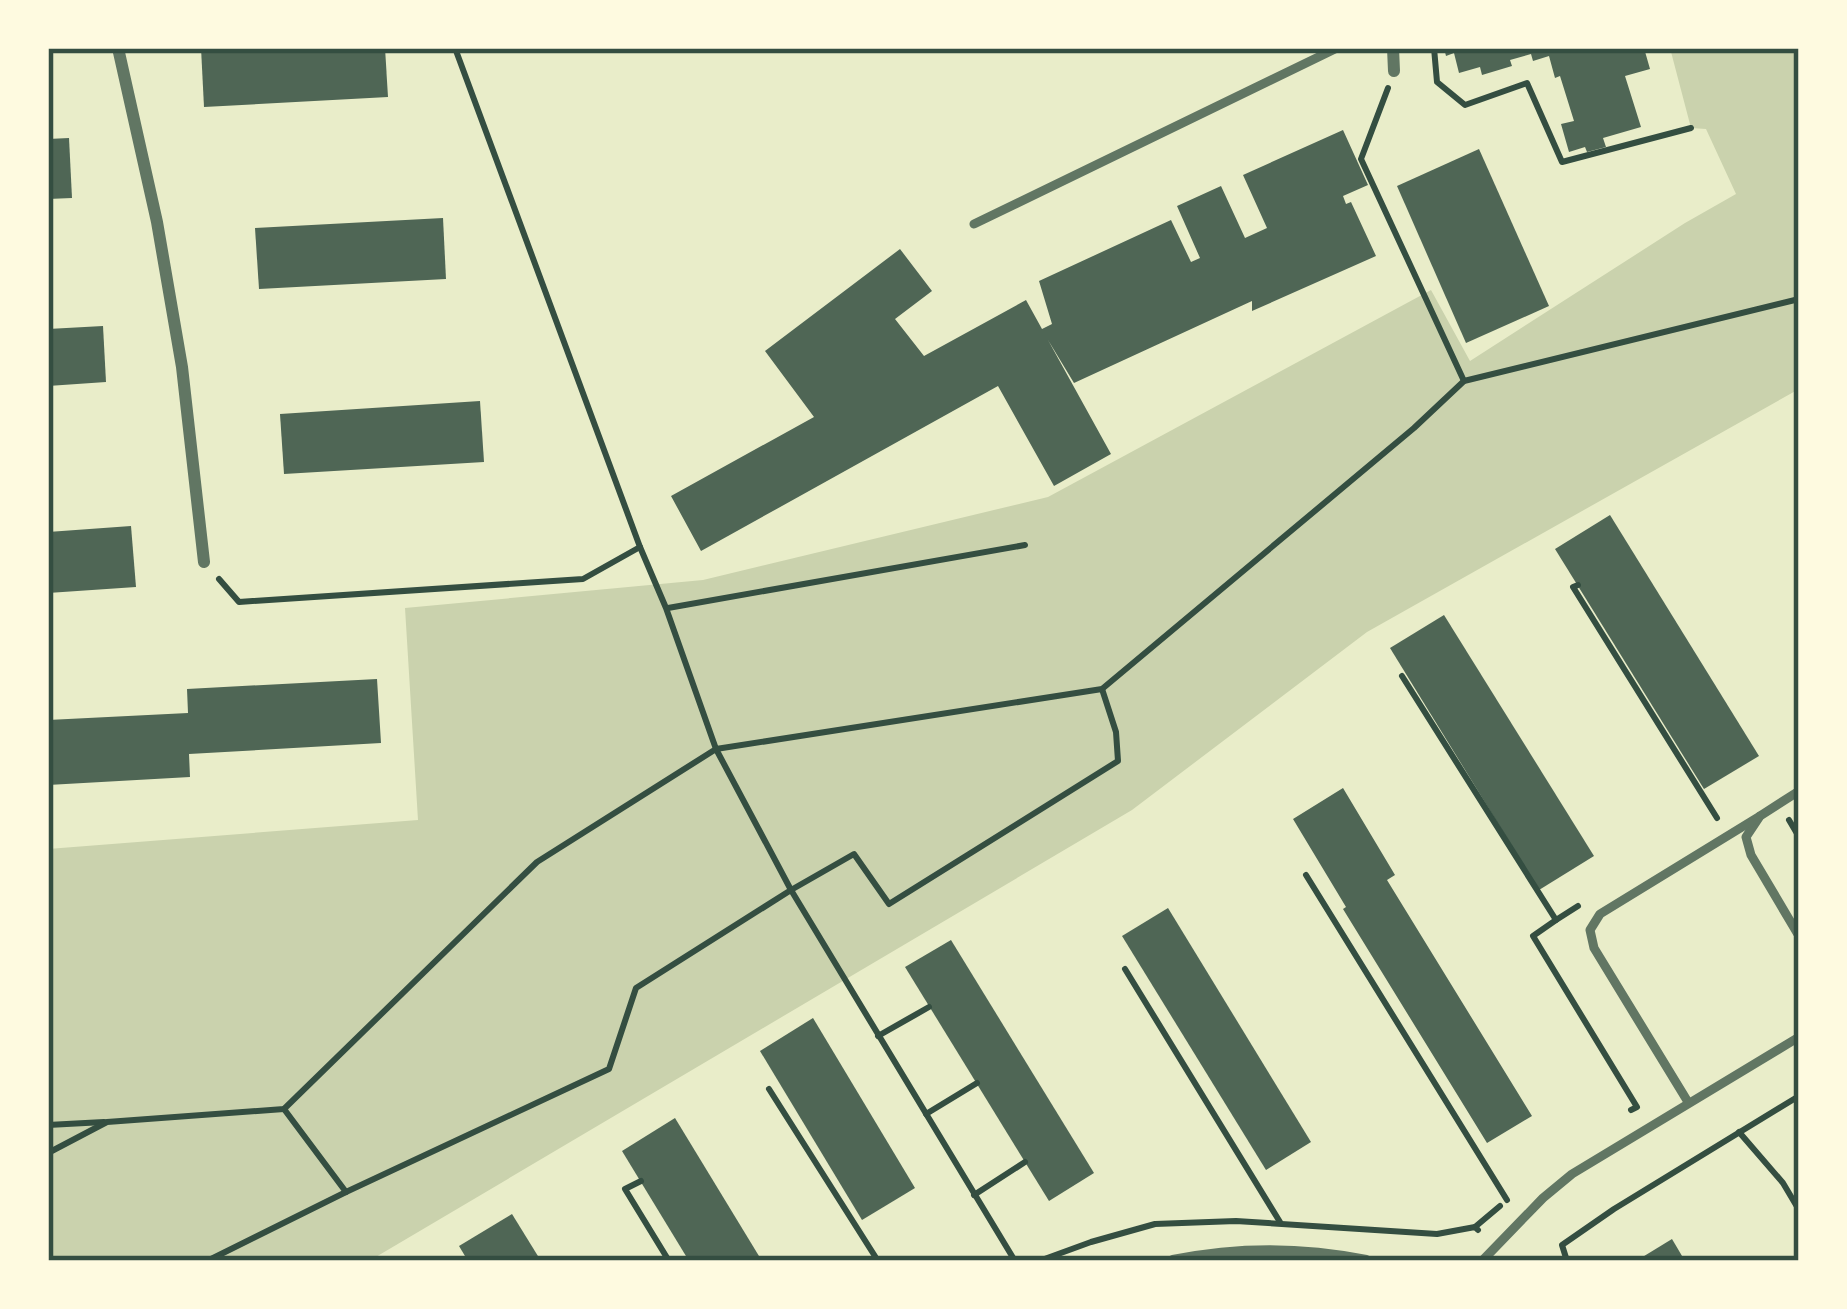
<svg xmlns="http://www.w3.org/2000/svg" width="1847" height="1309" viewBox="0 0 1847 1309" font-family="Karla,sans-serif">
  <rect width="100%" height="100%" fill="#e9edc9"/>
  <path fill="#cad2ad" d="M1670,48H1799V389L1367,632L1132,810L369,1261H48V849L418,820L405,608L703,580L1048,497L1431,290L1470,361L1685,223L1736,194L1706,129L1691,128Z"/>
  <g fill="#4f6655">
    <path d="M201,48H385L388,97L204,107Z"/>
    <path d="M1444,48H1644L1650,69L1625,76L1641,127L1603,138L1606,147L1587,152L1585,147L1569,152L1561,124L1574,121L1560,76L1555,78L1549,56L1533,61L1531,54L1510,60L1512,66L1482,75L1480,67L1459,73L1454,53L1446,56Z"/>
    <path d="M1343,130L1368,185L1343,196L1346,204L1351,202L1376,256L1252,311V301L1074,383L1048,340L1111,454L1054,486L998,386L701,551L671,496L814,417L765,351L900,249L932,291L895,319L924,356L1026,300L1042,329L1052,324L1039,281L1171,220L1191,262L1200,258L1177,206L1221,186L1245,238L1267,228L1243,175Z"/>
    <path d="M69,138L72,198L48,199V139Z"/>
    <path d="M1479,149L1549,306L1466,343L1397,186Z"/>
    <path d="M443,218L446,279L259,289L255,228Z"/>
    <path d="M103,326L106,382L48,386V329Z"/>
    <path d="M480,401L484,462L284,474L280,414Z"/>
    <path d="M1610,515L1759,756L1704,789L1555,549Z"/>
    <path d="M131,526L136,587L48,593V532Z"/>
    <path d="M1444,615L1594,856L1539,890L1390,648Z"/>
    <path d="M377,679L381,743L189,754L190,777L48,785V720L188,713L187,689Z"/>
    <path d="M1343,788L1395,875L1387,880L1532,1116L1487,1143L1343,909L1346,907L1293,819Z"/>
    <path d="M1168,908L1311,1142L1266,1170L1122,936Z"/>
    <path d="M951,940L1094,1173L1049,1201L905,967Z"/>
    <path d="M813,1018L915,1188L862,1220L760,1051Z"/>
    <path d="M675,1118L762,1261H689L622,1151Z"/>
    <path d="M512,1214L541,1261H468L459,1246Z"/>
    <path d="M1672,1239L1685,1261H1636Z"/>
  </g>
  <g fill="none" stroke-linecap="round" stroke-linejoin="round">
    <g stroke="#344e41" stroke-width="6">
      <path d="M455,48L640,547L666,608L716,749L791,890L1015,1261"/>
      <path d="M1434,48L1437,82L1465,105L1527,83L1562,162L1691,128"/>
      <path d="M1388,88L1361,159L1464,381"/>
      <path d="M219,579L239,602L583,579L640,547"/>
      <path d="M1578,585L1573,587L1717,818"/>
      <path d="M668,608L1025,545"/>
      <path d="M1402,676L1556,920L1533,936L1637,1107L1631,1110"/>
      <path d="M1789,820L1799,837"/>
      <path d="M1306,875L1507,1200"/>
      <path d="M1556,920L1578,906"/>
      <path d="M1125,969L1280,1222"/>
      <path d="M878,1036L929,1007"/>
      <path d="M769,1089L878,1261"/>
      <path d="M284,1109L346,1192"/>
      <path d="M926,1114L977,1083"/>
      <path d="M48,1125L104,1122"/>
      <path d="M1739,1132L1783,1183L1799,1210"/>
      <path d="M48,1153L107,1122L284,1109L537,862L716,749L1102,689L1414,428L1464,381L1799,299"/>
      <path d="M641,1181L625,1189L669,1261"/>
      <path d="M974,1195L1025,1162"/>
      <path d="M1475,1227L1500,1206"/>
      <path d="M207,1261L346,1192L609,1069L636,988L791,890L854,854L889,904L1118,761L1116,732L1102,689"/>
      <path d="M1039,1261L1091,1242L1155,1224L1236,1221L1437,1234L1475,1227L1478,1230"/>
      <path d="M1567,1261L1562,1245L1614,1209L1799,1096"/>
    </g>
    <g stroke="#617663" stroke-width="9">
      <path d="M974,224L1337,48"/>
      <path d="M1799,791L1760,816L1746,837L1751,855L1799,936"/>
      <path d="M1688,1102L1594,948L1590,930L1600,914L1760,816"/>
      <path d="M1482,1261L1543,1198L1572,1174L1799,1037"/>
    </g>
    <g stroke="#617663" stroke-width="12">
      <path d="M118,48L157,222L182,367L204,562"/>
      <path d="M1393,48L1394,71"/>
      <path d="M1173,1261C1237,1248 1302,1248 1366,1261"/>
    </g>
  </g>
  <rect width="1847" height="1309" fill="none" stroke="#fefae0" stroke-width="102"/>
  <rect x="51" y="51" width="1745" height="1207" fill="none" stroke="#344e41" stroke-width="4.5"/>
</svg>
